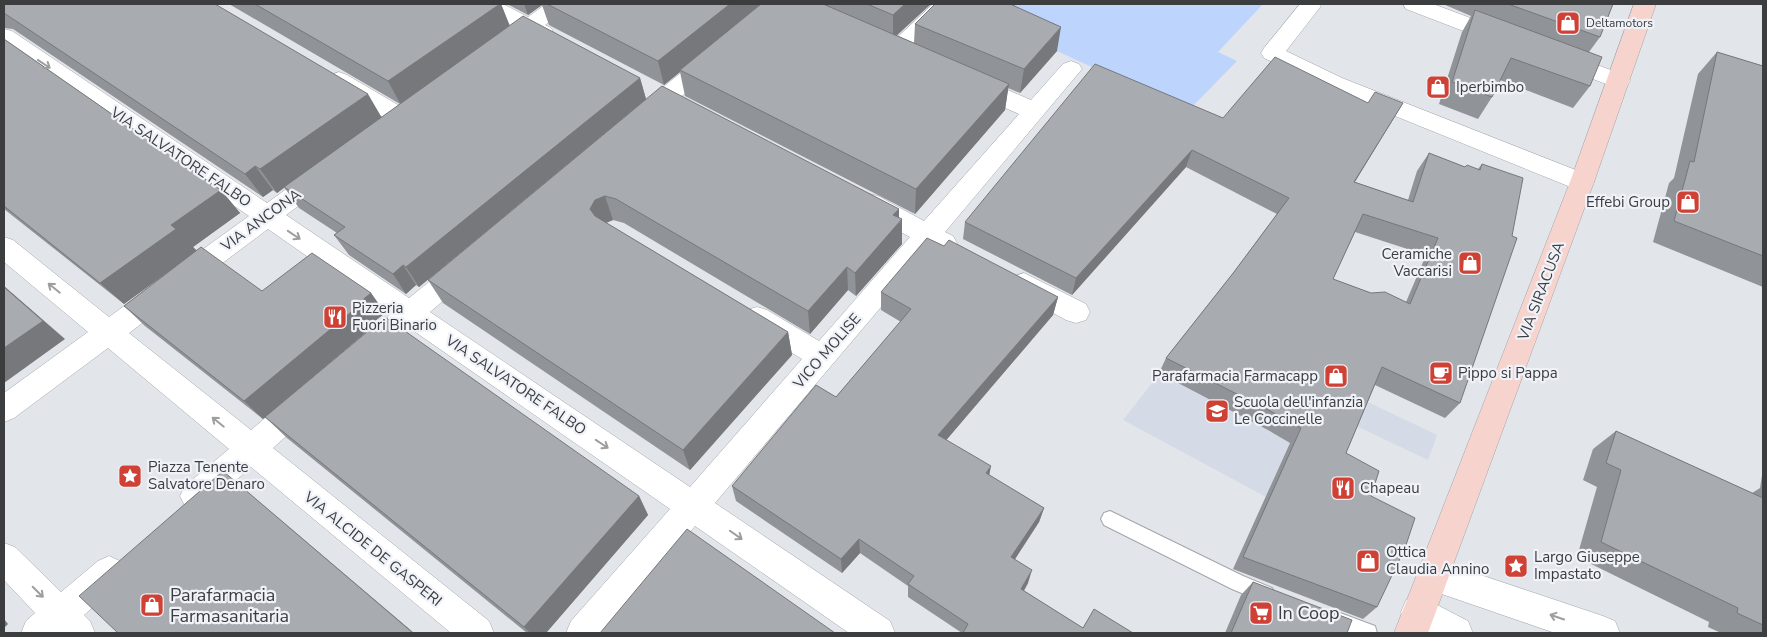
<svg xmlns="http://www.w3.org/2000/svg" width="1767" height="637" viewBox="0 0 1767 637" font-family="'Nunito Sans',sans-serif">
  <rect width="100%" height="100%" fill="#e2e5ea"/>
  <path fill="#d4dbe7" d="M1200,322L1437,435L1428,460L1352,424L1291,441L1266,497L1123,420Z"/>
  <path fill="#bdd4fd" d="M1016,4H1263L1218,52L1237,61L1188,111L1011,30L990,25Z"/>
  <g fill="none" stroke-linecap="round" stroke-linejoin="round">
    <g stroke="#a2a5aa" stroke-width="2">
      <g id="lane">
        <path d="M1110,511L1243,576L1272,588L1275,594L1272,600L1266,603L1232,589L1104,525L1101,519L1104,513Z"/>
        <path d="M1332,610L1375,626L1377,633H1345L1326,625L1323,619L1326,613Z"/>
      </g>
    </g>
    <g stroke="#a2a5aa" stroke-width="1">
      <g id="street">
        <path d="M477,4H503L528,17L546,4H571L568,9L545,25L551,28L554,33L551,38L543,40L531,36C520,44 512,53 497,49L494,44L497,39L514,27L479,9Z"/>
        <path d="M933,4H956L904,56L896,58L888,56L885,51L888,46Z"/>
        <path d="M1300,4H1319L1321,6L1286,51L1342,78L1591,176L1594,182L1591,188L1582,191L1573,188L1326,88L1264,58L1261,53L1264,48Z"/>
        <path d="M1403,4H1433L1508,32L1511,37L1508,42L1500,44L1492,42L1406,9Z"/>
        <path d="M4,29L12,31L267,203L313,170L322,167L331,170L334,176L331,182L286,215L409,298L455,261L464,258L473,261L477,268L473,275L430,312L690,487L802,359L747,326L743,318L747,310L757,307L767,310L819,341L910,237L860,210L856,203L860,196L869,194L878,196L924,221L1019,114L966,91L963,85L966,79L974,77L982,79L1031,100L1063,64L1071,61L1079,64L1082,69L945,232L953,236L957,243L953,250L944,253L931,248L715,503L890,621L895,633H849L695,526L605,633H566L571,621L670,509L411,329L397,335L387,332L383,324L390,314L268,229L129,333L251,430L293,394L303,390L313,394L318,403L313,412L273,448L489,621L494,633H451L251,467L207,506L196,510L185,506L180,496L185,486L229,449L108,348L14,418L4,422V393L88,332L4,262V237L13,240L109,317L249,216L4,46Z"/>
        <path d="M712,52L720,54L723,59L720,64L651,122L643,124L635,122L631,116L635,110L704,54Z"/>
        <path d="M1562,52L1627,76L1630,81L1627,86L1619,89L1554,64L1551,59L1554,54Z"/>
        <path d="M339,72L347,75L410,112L414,118L410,124L402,126L394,124L331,85L328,80L331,75Z"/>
        <path d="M1024,273L1086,304L1090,312L1086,320L1076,323L1066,320L1015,292L1011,284L1015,276Z"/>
        <path d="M4,543L15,547L61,592L98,561L109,556L120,561L125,572L120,583L84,615L90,621L95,633H21L26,621L35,613L4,580Z"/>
        <path d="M1433,559L1603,616L1615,621L1620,633H1555L1433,591L1421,586L1417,575L1421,564Z"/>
        <path d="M1418,595L1468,621L1473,633H1423L1406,624L1401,612L1406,600Z"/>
      </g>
    </g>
    <g stroke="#a2a5aa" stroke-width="1">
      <path id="secondary" d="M1634,4H1656L1594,182L1428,633H1394L1570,182Z"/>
    </g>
    <use href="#lane" fill="#fff" fill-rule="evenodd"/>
    <use href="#street" fill="#fff" fill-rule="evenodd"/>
    <use href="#secondary" fill="#f7d3ce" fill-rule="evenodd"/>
  </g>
  <g fill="#909397" fill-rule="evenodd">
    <path d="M4,4L381,118L400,104L229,4H501L510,26L640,78L646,99L902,219V244L856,296L848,290L810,334L624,223L613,220L606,223L788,332L792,355L690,470L443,303L428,280L637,106L419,287L416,285L406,294L349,255L334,235L337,233L299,208L284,187L277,193L273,190L263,197L13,29L4,28Z"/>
    <path d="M507,4H931L896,35L914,43L915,24L935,4H1016L1014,6L1057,51L1020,93L1008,88L1005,110L915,214L685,96L680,72L664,85L549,25L542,5L528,15Z"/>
    <path d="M1443,4H1613L1600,37L1589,52L1590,86L1573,108L1500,80L1492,97L1478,119L1439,104L1462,32L1471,16Z"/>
    <path d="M4,39L221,190L240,213L193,247L197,251L262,291L371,293L385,313L375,321L377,323L263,419L145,326L124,306L184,261L124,304L4,209Z"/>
    <path d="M1717,52L1763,66V287L1653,242L1669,183L1674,178L1698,74Z"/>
    <path d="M1368,103H1403L1355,182L1408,200L1417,171L1429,153L1465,167L1478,169L1482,164L1460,403L1445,418L1375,385L1346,453L1371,496L1377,607L1363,619L1233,569L1290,443L1268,430L1159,373L1166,358L1234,272L1277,214L1186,167L1072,295L963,239L965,222L1223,118ZM1355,232L1426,255L1406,302L1371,293L1333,279Z"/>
    <path d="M944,246L1058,297L1053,315L946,440L989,475L1044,508L1039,522L1015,559L1028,583L1024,591L1083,628L1133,633H962L908,597V586L860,553L842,573L736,501L732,486L836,397L901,322L881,310V292Z"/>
    <path d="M265,417L639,496L648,515L546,633H527L287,438Z"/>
    <path d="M1616,431L1752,493L1760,488L1763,469V633H1721L1708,627L1709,622L1577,557L1597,487L1583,480L1593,449Z"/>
    <path d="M1253,582L1347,633H1225L1241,595Z"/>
  </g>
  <g fill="#76787b">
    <path d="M500,4H501L510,27L401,105L388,81Z"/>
    <path d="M524,4H541L542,5L528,15Z"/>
    <path d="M730,4H764L680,70V72L664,85L658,61Z"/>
    <path d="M905,4H931L893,39V15Z"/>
    <path d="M1061,27L1057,51L1020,93L1024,69Z"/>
    <path d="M640,78L646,99L419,287L406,267Z"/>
    <path d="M1009,84L1005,110L915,214L916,189Z"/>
    <path d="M368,94L382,118L277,193L260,169Z"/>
    <path d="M1403,103L1392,121L1344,199L1354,182Z"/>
    <path d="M1192,150L1186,167L1072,295L1076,278Z"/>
    <path d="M255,166L273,190L263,197L245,174Z"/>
    <path d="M221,190L240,213L193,247L197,251L124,304L100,283L171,225Z"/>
    <path d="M605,196L613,220L603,224L599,233L590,209L595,200Z"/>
    <path d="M899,209V224L902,219V244L856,296L855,273L893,215Z"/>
    <path d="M403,265L416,285L406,294L393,274Z"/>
    <path d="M847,267L848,290L810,334L808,311Z"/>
    <path d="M4,286L65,339L4,383Z"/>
    <path d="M371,293L385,313L375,321L377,323L263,419L244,401Z"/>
    <path d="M1058,297L1053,315L937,451L938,435Z"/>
    <path d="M788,332L792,355L690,470L683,450Z"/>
    <path d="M991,466L988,482L986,473Z"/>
    <path d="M223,471L242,487L414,633H413Z"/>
    <path d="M639,496L648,515L546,633H530L524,627Z"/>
    <path d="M1044,508L1039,522L1008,570L1011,557Z"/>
    <path d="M859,539L860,553L842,573L841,559Z"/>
    <path d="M1032,570L1028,583L1017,602L1021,589Z"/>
    <path d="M4,619L8,624L4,628Z"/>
  </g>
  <g fill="#a8abb0" stroke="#76787b" fill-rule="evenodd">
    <path d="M4,4H215L368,94L260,169L255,166L245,174L4,13Z"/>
    <path d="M255,4H500L388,81Z"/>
    <path d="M547,4H730L658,61Z"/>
    <path d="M761,4H823L1009,84L916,189L680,70Z"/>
    <path d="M867,4H905L893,15Z"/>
    <path d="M935,4H1010L1061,27L1024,69L915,24Z"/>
    <path d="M1508,4H1613L1600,37Z"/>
    <path d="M1475,10L1602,57L1590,86L1511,58L1492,97L1452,82Z"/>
    <path d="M523,16L640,78L406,267L403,265L393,274L334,235L345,227L284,187Z"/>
    <path d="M4,39L221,190L171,225L176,229L100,283L4,206Z"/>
    <path d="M1717,52L1763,66V256L1674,221L1690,161L1694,162Z"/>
    <path d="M1275,57L1368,103L1375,92L1403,103L1354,182L1413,202L1429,153L1465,167L1467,165L1480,170L1482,164L1523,178L1512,236L1517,238L1460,403L1382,367L1346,453L1379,471L1371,496L1415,518L1405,548L1377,607L1243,557L1301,428L1278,415L1166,358L1234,272L1289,198L1192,150L1076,278L965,222L1095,64L1223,118ZM1363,214L1438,238L1410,304L1385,292L1371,293L1333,279Z"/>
    <path d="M662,86L899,209L893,215L902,219L855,273L847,267L808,311L616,199L605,196L595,200L590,209L595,216L788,332L683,450L428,280Z"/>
    <path d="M927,238L944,246L949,240L1058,297L938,435L991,466L986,473L1044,508L1011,557L1032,570L1021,589L1083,628L1094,609L1133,633H963L968,624L908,584L914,576L859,539L841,559L732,486L816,385L836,397L911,309L881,292Z"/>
    <path d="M201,247L262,291L312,253L371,293L360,302L362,303L244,401L124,306Z"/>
    <path d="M4,287L43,321L4,348Z"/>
    <path d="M385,317L639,496L524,627L265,417Z"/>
    <path d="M1616,431L1763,498V625L1737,613L1738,608L1601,542L1621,470L1606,463Z"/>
    <path d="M223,471L413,633H118L79,596Z"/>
    <path d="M687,529L835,633H600Z"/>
    <path d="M1253,582L1352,620L1347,633H1231Z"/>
  </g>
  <defs><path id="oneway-shaft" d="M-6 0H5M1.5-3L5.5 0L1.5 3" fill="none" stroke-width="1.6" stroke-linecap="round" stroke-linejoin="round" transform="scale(1.25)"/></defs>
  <g stroke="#9e9e9f">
    <use href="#oneway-shaft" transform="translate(44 64) rotate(34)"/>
    <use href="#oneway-shaft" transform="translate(294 235) rotate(34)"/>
    <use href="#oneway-shaft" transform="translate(54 288) rotate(-141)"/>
    <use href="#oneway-shaft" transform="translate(218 422) rotate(-141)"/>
    <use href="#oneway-shaft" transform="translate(602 444) rotate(34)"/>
    <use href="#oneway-shaft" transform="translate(736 535) rotate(35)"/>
    <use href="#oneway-shaft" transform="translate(38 592) rotate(45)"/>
    <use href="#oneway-shaft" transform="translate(1557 617) rotate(-161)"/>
  </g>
  <defs>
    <g id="shop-square" transform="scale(1.25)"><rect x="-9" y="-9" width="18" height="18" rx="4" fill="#ce4134" stroke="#eff2f8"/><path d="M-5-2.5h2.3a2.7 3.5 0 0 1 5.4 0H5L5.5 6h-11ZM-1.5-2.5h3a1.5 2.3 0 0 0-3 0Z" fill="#fff"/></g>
    <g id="restaurant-square" transform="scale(1.25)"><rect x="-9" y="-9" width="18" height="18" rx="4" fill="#ce4134" stroke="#eff2f8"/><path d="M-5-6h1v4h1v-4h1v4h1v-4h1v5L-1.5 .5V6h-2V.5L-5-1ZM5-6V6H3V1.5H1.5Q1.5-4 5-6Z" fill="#fff"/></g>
    <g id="cafe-square" transform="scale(1.25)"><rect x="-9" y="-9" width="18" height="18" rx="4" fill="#ce4134" stroke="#eff2f8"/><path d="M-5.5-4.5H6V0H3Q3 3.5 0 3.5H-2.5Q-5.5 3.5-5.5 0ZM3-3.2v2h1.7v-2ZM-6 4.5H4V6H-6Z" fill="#fff"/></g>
    <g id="school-square" transform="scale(1.25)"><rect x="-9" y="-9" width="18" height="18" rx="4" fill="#ce4134" stroke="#eff2f8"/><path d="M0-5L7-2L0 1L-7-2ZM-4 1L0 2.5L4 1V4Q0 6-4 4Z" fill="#fff"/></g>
    <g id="sight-square" transform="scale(1.25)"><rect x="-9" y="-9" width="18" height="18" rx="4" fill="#ce4134" stroke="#eff2f8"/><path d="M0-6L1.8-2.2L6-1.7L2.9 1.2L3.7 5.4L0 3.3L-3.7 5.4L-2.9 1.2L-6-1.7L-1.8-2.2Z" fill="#fff"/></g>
    <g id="supermarket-square" transform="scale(1.25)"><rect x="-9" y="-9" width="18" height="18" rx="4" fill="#ce4134" stroke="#eff2f8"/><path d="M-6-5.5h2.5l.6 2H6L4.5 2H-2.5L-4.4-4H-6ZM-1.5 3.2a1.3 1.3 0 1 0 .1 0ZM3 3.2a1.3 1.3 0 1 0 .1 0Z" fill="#fff"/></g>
  </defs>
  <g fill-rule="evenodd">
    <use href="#shop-square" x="1568" y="23"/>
    <use href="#shop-square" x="1438" y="87"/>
    <use href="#shop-square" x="1688" y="202"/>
    <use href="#shop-square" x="1470" y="263"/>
    <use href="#restaurant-square" x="335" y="317"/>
    <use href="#cafe-square" x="1441" y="373"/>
    <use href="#shop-square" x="1336" y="376"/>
    <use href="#school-square" x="1217" y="411"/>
    <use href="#sight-square" x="130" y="476"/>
    <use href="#restaurant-square" x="1343" y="488"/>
    <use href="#shop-square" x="1368" y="561"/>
    <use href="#sight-square" x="1516" y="566"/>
    <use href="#shop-square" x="152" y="605"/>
    <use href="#supermarket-square" x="1261" y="613"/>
  </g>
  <g text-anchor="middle" stroke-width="4.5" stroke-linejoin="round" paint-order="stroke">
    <g font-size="12" fill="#3c3d3f" stroke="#eff2f8" text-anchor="start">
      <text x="1586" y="27">Deltamotors</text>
    </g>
    <g font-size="15" fill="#3c3d3f" stroke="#eff2f8" text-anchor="start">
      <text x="1456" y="92">Iperbimbo</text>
      <text x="1670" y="207" text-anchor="end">Effebi Group</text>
      <text x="1452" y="259" text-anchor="end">Ceramiche<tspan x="1452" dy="17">Vaccarisi</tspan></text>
      <text x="352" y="313">Pizzeria<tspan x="352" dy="17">Fuori Binario</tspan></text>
      <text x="1458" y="378">Pippo si Pappa</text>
      <text x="1318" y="381" text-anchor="end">Parafarmacia Farmacapp</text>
      <text x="1234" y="407">Scuola dell'infanzia<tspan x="1234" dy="17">Le Coccinelle</tspan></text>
      <text x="148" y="472">Piazza Tenente<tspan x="148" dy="17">Salvatore Denaro</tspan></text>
      <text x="1360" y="493">Chapeau</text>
      <text x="1386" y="557">Ottica<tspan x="1386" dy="17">Claudia Annino</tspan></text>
      <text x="1534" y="562">Largo Giuseppe<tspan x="1534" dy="17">Impastato</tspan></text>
    </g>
    <g font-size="15" fill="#3c3d3f" stroke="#eff2f8">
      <text transform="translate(181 157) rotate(34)" y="5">VIA SALVATORE FALBO</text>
      <text transform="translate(261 220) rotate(-36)" y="5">VIA ANCONA</text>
      <text transform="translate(1541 291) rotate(-69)" y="5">VIA SIRACUSA</text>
      <text transform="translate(827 351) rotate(-49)" y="5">VICO MOLISE</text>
      <text transform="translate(516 385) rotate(34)" y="5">VIA SALVATORE FALBO</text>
      <text transform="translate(373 549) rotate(39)" y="5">VIA ALCIDE DE GASPERI</text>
    </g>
    <g font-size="18" fill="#3c3d3f" stroke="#eff2f8" text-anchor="start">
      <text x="170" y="601">Parafarmacia<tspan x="170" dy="21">Farmasanitaria</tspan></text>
      <text x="1278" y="619">In Coop</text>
    </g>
  </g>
  <rect width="1767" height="637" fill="none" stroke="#3c3d3f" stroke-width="10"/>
</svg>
